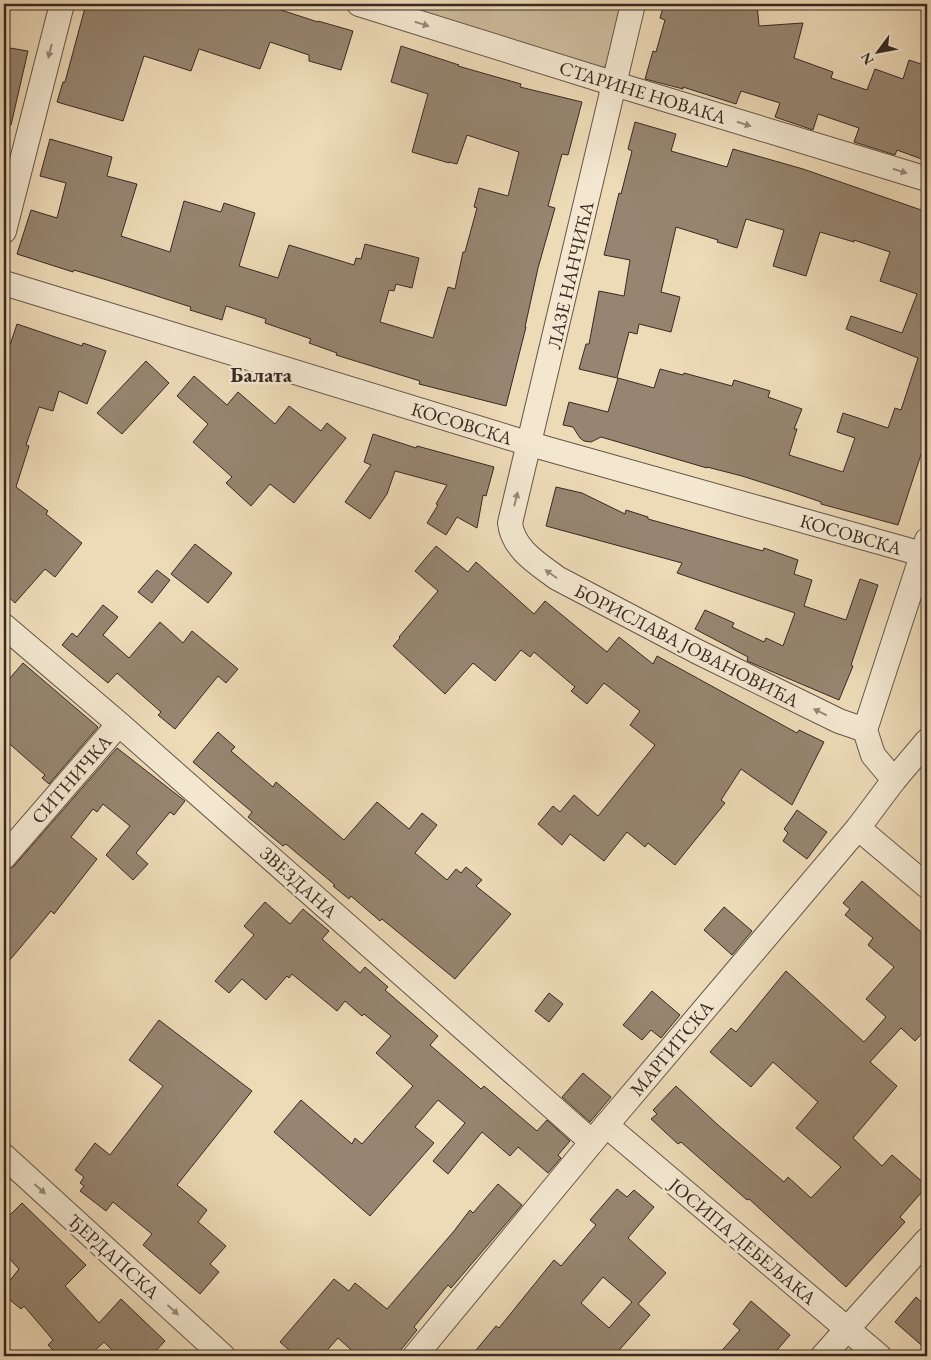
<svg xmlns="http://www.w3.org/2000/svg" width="931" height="1360" viewBox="0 0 931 1360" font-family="'EB Garamond',serif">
  <rect width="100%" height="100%" fill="#eddab7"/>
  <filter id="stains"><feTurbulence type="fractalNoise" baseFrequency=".004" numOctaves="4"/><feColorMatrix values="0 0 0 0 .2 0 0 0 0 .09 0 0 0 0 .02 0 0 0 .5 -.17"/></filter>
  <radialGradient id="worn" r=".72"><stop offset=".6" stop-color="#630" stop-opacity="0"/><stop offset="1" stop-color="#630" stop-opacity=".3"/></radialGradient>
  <path fill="#cebc9e" stroke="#837260" d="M387,4H622L608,63L602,68Z"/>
  <g fill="#968570" stroke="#382923" fill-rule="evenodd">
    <path d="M86,4H270L281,8V10L318,22V21L353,31L341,70L309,61V55L270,42L260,69L199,49L191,71L144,56L123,121L57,102L63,82H65Z"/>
    <path d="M664,4H757L759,26L803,23L794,58L833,72L831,78L867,90L875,69L903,79L909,60L927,66V161L897,150L895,155L854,142L859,128L818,114L813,130L775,117L780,103L741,91L736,104L683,87V89L645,79L653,51L656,52L665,20L660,18Z"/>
    <path d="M401,46L459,65L458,66L521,84L520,87L582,102L568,155L562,154L548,206L555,208L538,268L525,327H526L506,406L419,384L420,381L336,355L337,353L309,343L311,339L265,323L266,319L226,306L222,320L190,310L191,307L107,280L74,270L73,272L17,254L31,210L57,218L66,183L40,176L50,139L112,157L107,176L137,184L121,236L170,252L184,201L221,212L224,203L255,213L239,266L278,278L289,245L354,265L356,258L361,259L365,244L419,258L412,288L396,284L394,291L389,290L380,322L433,338L448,287L455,289L463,252H465L477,208L474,207L479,188L508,196L519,152L467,135L457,164L449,162V163L412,152L428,94L391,82Z"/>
    <path d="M10,48L28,51L11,125L4,124V61L7,62Z"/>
    <path d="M635,122L676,134L671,151L727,167L733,149L803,169L927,212V436L898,525L821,504V502L792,492L742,476L707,467V468L601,437L591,442L584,441L580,438L573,427L563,425L569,402L608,412L618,378L654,388L660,369L683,375L684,373L732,386L734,380L770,391L768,397L802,409L794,429H797L789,455L843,472L855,438L837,432L843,413L888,428L895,408L901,410L918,358L846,329L851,316L902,333L917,294L880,281L890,252L854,240V242L820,232L806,276L773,266L784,230L746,219L737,248L717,242L718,240L676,227L661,292L680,297L671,332L639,324L637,334L629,332L617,378L579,369L586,344H589L599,291L624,296L630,260L604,255L619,193L621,194L632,151L628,149Z"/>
    <path d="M17,324L82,346L83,343L106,351L87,404L59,391L53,411L39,407L26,445L29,446L16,487L48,511L46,514L82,543L55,577L45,569L15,603L4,593V363Z"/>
    <path d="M146,361L169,383L122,434L97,413Z"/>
    <path d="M194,376L227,405L238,392L275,424L289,406L321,431L327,423L346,438L294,503L270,484L251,506L226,483L232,477L193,442L208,424L177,396Z"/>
    <path d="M373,434L416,448L417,446L494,467L486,496L483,495L477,528L457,517L446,535L427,523L438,505L436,504L447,485L395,471L387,494L370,519L345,502L371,465L364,462Z"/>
    <path d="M556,487L582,493L625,514L626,510L648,517V519L763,551L764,548L798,560L794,574L812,580L804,606L846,620L860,579L878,585L851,665L853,666L839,700L747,661L748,657L695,629L705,610L734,623L732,627L764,642L766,638L783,646L795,613L677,573L682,563L546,526Z"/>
    <path d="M195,544L232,573L208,603L171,574Z"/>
    <path d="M436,546L468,572L476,562L534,614L545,601L607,652L619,637L653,664L657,656L797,733L799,730L824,742L792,805L741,769L721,800L725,803L675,865L648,843L645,847L627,832L604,861L570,834L562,845L538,824L553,806L560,812L574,795L598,816L655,745L630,725L640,711L604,683L587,704L571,691L575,687L534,652L530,657L521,650L495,681L473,663L445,694L393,646L400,638L399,637L438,591L415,571Z"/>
    <path d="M157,570L170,580L152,603L138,592Z"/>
    <path d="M103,605L118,617L103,635L129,658L160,622L183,643L192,631L238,669L226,683L218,676L175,729L158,715L161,712L117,673L108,683L62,645L72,633L77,637Z"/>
    <path d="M23,663L98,727L49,784L42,778L45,775L4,739V685Z"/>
    <path d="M218,732L235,747L231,751L273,787L276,782L344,840L377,802L409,829L422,813L437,825L415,853L447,880L456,869L461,873L466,867L482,880L476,886L511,914L455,979L382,919L380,921L351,896L349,899L333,886L335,885L286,844L283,846L248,817L252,812L193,762Z"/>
    <path d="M117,748L185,801L174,815L170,812L136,853L148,864L133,880L106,855L130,826L103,804L97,812L93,809L71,837L97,859L54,914L51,911L4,967V871L14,866Z"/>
    <path d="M797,810L827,832L807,859L783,841L788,833L784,829Z"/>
    <path d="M862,881L927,937V1028L915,1041L901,1028L870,1062L897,1086L853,1138L882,1166L892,1155L927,1186L900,1217L905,1222L846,1287L749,1199L747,1200L681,1142L678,1144L651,1119L657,1114L653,1110L676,1086L718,1125L784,1182L788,1177L811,1198L841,1167L796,1128L818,1102L773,1062L751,1087L710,1052L731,1028L736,1032L786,971L864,1042L886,1017L866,999L894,967L868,945L873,938L845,915L850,909L843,903Z"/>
    <path d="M265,902L290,924L303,909L329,931L322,939L360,973L365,967L388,987L385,990L438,1036L430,1045L481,1089L484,1086L537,1131L547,1120L570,1141L558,1155L561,1158L548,1173L518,1147L510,1156L482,1132L448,1174L433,1161L465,1123L438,1100L415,1127L434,1143L370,1216L274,1132L301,1100L352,1144L355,1138L362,1144L413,1086L376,1053L391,1036L364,1014L362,1016L345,1001L337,1011L292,974L289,978L287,976L266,1000L242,979L229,993L215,981L254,935L244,926Z"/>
    <path d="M724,907L752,931L732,955L704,930Z"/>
    <path d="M652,991L680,1015L661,1038L651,1030L642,1040L623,1025Z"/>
    <path d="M549,993L563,1004L549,1022L535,1011Z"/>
    <path d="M159,1020L252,1091L177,1185L207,1210L198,1222L226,1246L210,1264L219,1272L200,1294L143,1245L152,1234L113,1202L106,1211L80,1191L84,1186L80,1183L84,1177L75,1170L95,1143L110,1155L163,1086L129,1060Z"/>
    <path d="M583,1073L611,1097L590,1122L562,1097Z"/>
    <path d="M498,1184L522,1205L451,1288L448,1285L414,1327L417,1330L396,1356H358L338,1338L322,1356H296L280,1342L334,1279L349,1291L355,1283L387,1309L454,1231L470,1210L473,1213Z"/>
    <path d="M617,1189L627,1197L634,1190L654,1207L628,1238L666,1273L638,1304L650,1315L614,1356H471L496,1326L499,1328L554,1260L561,1266L596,1225L590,1220ZM603,1277L632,1302L609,1328L581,1303Z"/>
    <path d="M22,1203L86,1265L65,1286L99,1323L121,1299L165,1341L151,1356H118L104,1342L89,1356H59L48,1345L53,1340L24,1306L21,1309L4,1295V1288L19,1269L4,1253V1221Z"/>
    <path d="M916,1297L927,1307V1350L895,1322Z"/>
    <path d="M751,1301L790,1335L772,1356H717L740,1330L733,1324Z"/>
  </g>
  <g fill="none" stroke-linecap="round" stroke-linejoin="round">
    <g stroke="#655548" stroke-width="26">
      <g id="street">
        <path d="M359,4L615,84L927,179"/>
        <path d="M633,4L510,523C513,549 537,563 557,578L696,651L839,721L865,730"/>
        <path d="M4,231L62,4"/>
        <path d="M4,283L530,444L922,554"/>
        <path d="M4,626L119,724L592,1142"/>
        <path d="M894,780L873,755L865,730L927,540"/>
        <path d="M858,828L927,886"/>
        <path d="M4,857L119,724"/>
        <path d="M606,1125L879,1356"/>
        <path d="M4,1156L223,1356"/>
        <path d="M415,1356L592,1142L858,828L894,780L927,741"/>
        <path d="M823,1356L927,1240"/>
      </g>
    </g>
    <use href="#street" stroke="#f3e7d0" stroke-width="24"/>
  </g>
  <defs><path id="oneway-solid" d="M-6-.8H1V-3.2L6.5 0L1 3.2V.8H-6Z" transform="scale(1.25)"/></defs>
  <g fill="#96887a">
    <use href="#oneway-solid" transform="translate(422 24) rotate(17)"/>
    <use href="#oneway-solid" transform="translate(50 51) rotate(104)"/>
    <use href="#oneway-solid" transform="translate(744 124) rotate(17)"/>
    <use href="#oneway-solid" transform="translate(900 171) rotate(17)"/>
    <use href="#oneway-solid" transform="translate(516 499) rotate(-76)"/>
    <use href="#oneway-solid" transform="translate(551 574) rotate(-145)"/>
    <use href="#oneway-solid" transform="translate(820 712) rotate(-154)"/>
    <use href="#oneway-solid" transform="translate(40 1189) rotate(42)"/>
    <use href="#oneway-solid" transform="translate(173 1310) rotate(42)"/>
  </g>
  <g text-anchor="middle" stroke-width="5" stroke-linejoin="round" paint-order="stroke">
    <g font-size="19" fill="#382923" stroke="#f3e7d0">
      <text transform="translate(643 92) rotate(17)" y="7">СТАРИНЕ НОВАКА</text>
      <text transform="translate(570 275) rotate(-77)" y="7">ЛАЗЕ НАНЧИЋА</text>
      <text transform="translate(462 423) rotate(17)" y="7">КОСОВСКА</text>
      <text transform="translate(851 534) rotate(16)" y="7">КОСОВСКА</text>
      <text transform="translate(687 645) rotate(27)" y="7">БОРИСЛАВА ЈОВАНОВИЋА</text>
      <text transform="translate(71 779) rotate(-49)" y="7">СИТНИЧКА</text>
      <text transform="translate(299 882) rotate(42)" y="7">ЗВЕЗДАНА</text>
      <text transform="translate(671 1048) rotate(-50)" y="7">МАРГИТСКА</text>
      <text transform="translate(743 1241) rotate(40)" y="7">ЈОСИПА ДЕБЕЉАКА</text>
      <text transform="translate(114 1256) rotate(42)" y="7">ЂЕРДАПСКА</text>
    </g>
    <g font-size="21" font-weight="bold" fill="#382923" stroke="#f3e7d0">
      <text x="261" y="382">Балата</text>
    </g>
  </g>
  <rect width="931" height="1360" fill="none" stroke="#eddab7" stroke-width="20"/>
  <rect x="5" y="5" width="921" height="1350" fill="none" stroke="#382923" stroke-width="2.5"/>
  <rect x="10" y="10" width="911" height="1340" fill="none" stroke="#382923"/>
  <g transform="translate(878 52) rotate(238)" stroke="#f3e7d0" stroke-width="4" paint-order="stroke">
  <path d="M0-4L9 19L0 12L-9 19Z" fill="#382923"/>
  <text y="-8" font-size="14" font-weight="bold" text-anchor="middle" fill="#382923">N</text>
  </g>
  <rect width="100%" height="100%" filter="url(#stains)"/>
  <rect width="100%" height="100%" fill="url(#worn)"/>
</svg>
